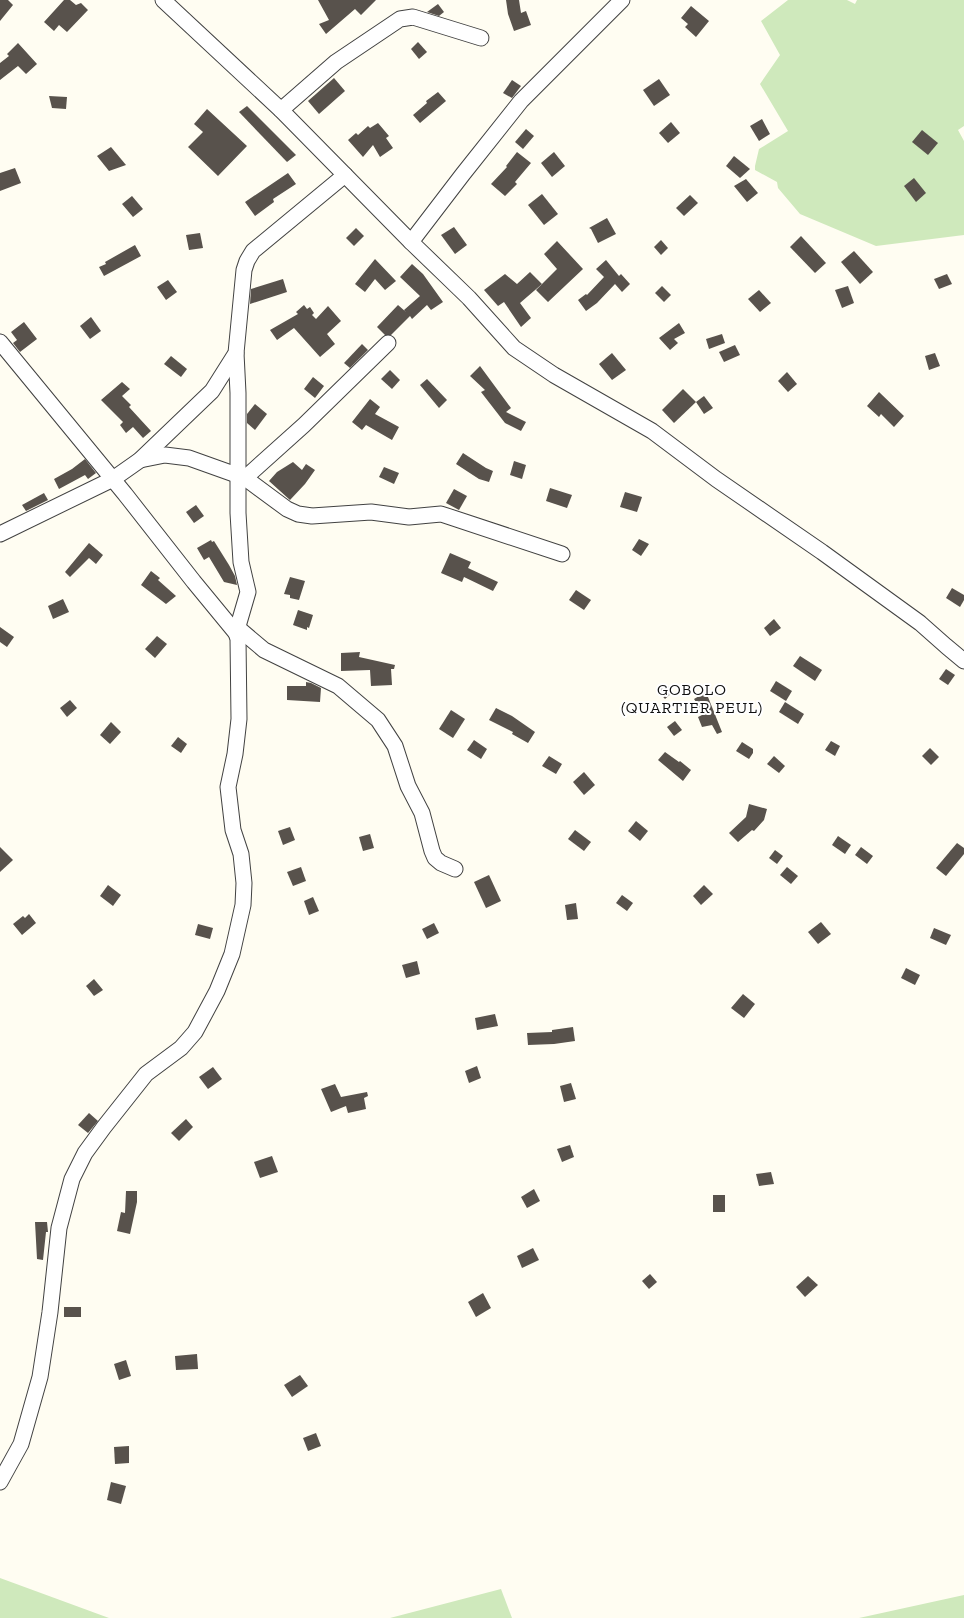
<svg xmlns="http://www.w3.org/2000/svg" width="964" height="1618" viewBox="0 0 964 1618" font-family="'Zilla Slab',serif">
  <rect width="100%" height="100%" fill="#fffdf2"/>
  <g fill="#cfe9bc">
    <path d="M788,0H847L855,4L857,0H964V126L958,130L964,141V235L876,246L800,214L778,188L777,182L755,170V166L759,149L788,131L760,84L780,55L761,21Z"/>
    <path d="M0,1578L109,1618H0Z"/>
    <path d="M501,1589L512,1618H390Z"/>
    <path d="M964,1595V1618H859Z"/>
  </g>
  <g fill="#58524c">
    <path d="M0,0H8L13,5L0,21Z"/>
    <path d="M64,0H70L76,5L81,3L88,10L67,32L59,25L54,31L44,22Z"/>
    <path d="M318,0H376L361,15L355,9L326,34L319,24L329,20Z"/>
    <path d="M506,0H519L521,13L526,11L531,25L514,31L508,14Z"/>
    <path d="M438,4L444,12L439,16L427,12Z"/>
    <path d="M691,6L709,21L696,37L685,27L688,24L681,18Z"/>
    <path d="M418,42L427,52L419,59L411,49Z"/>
    <path d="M18,43L37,64L26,74L18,66L0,80V63L9,56L7,54Z"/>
    <path d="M334,78L345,91L319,114L308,101Z"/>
    <path d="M659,79L670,95L654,106L643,90Z"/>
    <path d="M512,80L521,86L512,98L503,93Z"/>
    <path d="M438,92L446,101L420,123L413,115L427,103L426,101Z"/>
    <path d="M49,96L67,97L66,109L52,108Z"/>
    <path d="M247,106L296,155L287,162L239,112Z"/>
    <path d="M207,109L247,146L218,176L188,147L203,132L194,124Z"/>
    <path d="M762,119L770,134L759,141L750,126Z"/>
    <path d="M671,122L680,133L668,143L659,133Z"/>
    <path d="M378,123L389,136L386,138L393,148L380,157L373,145L363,157L348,140L356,133L358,135L368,126L370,128Z"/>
    <path d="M526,129L534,136L523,149L515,142Z"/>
    <path d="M922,130L938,143L928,155L912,142Z"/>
    <path d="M111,147L126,165L109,171L97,156Z"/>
    <path d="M517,152L531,163L515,182L517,184L505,196L491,184L507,167L506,166Z"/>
    <path d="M554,152L565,166L552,177L541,163Z"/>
    <path d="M734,156L750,169L740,178L726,166Z"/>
    <path d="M15,168L21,183L0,191V173Z"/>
    <path d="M288,173L296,184L273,199L274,202L255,216L245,202Z"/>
    <path d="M914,178L926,193L916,202L904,186Z"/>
    <path d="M746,179L758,193L747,202L734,186Z"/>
    <path d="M542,194L558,214L544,225L528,205Z"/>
    <path d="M690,195L698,203L684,216L676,208Z"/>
    <path d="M132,196L143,209L133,217L122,204Z"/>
    <path d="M607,218L616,234L598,243L591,229L589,228Z"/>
    <path d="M454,227L467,245L455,254L441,235Z"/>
    <path d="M356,228L364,236L354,246L346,238Z"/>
    <path d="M200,233L203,248L189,250L186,235Z"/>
    <path d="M801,236L826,263L815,273L790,247Z"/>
    <path d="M661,240L668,248L661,255L654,247Z"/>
    <path d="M557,241L583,269L548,302L536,290L557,269L544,254Z"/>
    <path d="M135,245L141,256L104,276L99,267L106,264L105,262Z"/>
    <path d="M854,251L873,272L860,284L841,262Z"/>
    <path d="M375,259L396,281L385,290L375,279L365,292L355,284Z"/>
    <path d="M606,260L619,276L621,274L630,284L622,292L615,284L597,303L586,311L578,300L586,294L587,295L604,277L596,269Z"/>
    <path d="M412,264L423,274L443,302L431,310L427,305L412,319L410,316L391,335H385L377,327L398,305L406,312L404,310L420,296L400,277Z"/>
    <path d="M530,272L542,284L520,303L531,318L521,327L504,302L498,306L484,290L505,274L517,284Z"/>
    <path d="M947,274L952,284L939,289L934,279Z"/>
    <path d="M283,279L287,292L250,304L251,289Z"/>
    <path d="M168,280L177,292L166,300L157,287Z"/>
    <path d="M662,286L671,295L664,302L655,293Z"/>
    <path d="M848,286L854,303L842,308L835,290Z"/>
    <path d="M759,290L771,303L760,312L748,299Z"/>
    <path d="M304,305L307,309L310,307L314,313L312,315L316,319L328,306L341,321L327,334L335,344L320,357L294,328L277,340L270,330L298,314L296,312Z"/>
    <path d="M91,317L101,331L90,339L80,326Z"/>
    <path d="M24,322L37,339L20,352L13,343L17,340L11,332Z"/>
    <path d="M679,323L685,333L674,339L678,343L670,350L659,338Z"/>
    <path d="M722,334L725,343L709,349L706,339Z"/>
    <path d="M362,344L368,350L350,368L344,363Z"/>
    <path d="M735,345L740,355L724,362L719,352Z"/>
    <path d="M612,353L626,370L612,380L599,364Z"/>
    <path d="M935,353L940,366L929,370L925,356Z"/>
    <path d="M171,356L187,369L181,377L164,364Z"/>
    <path d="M480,366L511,408L506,412L526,422L521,431L505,423L481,392L485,390L470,376Z"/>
    <path d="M390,370L400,380L392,389L381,379Z"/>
    <path d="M787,372L797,384L788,392L778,381Z"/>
    <path d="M313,377L324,386L315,398L304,389Z"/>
    <path d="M427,379L447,400L439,408L420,385Z"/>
    <path d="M122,382L130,389L122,396L131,405L129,407L151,431L143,438L133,427L126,433L120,425L123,422L101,400Z"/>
    <path d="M683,389L696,402L674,423L662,410Z"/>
    <path d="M879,392L904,416L894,427L881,414L879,417L867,406Z"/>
    <path d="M704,396L713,408L704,414L696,402Z"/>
    <path d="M370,399L380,407L375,414L399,427L392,440L366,425L362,430L352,422Z"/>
    <path d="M255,404L267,414L255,430L247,423V414Z"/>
    <path d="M463,453L486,468L493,471L489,482L479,479L456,464Z"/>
    <path d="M85,459L96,473L88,479L85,475L59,489L54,479L72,469Z"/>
    <path d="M514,461L526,465L522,479L510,475Z"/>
    <path d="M293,462L302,470L306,464L315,470L305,484L290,500L269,481L277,472Z"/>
    <path d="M384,467L399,473L394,484L379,477Z"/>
    <path d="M550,488L572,495L567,508L546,501Z"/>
    <path d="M454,489L467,496L459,510L446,503Z"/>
    <path d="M625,492L642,497L637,512L620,507Z"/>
    <path d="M44,493L48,500L26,511L22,505Z"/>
    <path d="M196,505L204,516L194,523L186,512Z"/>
    <path d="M639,539L649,544L641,556L632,550Z"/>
    <path d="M211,540L212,542L214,541L229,565L235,576L237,585L224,582L209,557L204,560L197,548Z"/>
    <path d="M89,543L103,555L96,564L89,558L70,577L65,572Z"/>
    <path d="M450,553L471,562L468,568L498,582L493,591L464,577L462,582L441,573Z"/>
    <path d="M151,571L160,578L158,580L176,596L166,604L141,585Z"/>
    <path d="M290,577L305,581L299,600L290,598V595L284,594Z"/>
    <path d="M952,588L964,595V600L960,607L946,598Z"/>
    <path d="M576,590L591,600L584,610L569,600Z"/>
    <path d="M63,599L69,612L53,619L48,606Z"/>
    <path d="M298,610L313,615L309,628L307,627V630L293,625Z"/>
    <path d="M774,619L781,628L770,636L764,628Z"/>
    <path d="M0,627L14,637L7,647L0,642Z"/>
    <path d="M157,636L167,644L155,658L145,649Z"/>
    <path d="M360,652L359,657L395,665L394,669H391L392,685L371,686L370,670L341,671V653Z"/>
    <path d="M800,656L822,670L815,681L793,666Z"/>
    <path d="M946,669L955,675L948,685L939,679Z"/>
    <path d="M776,681L792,691L786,701L770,691Z"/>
    <path d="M306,682L311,683L321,688L320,702L287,700V686H306Z"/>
    <path d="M666,684L673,692L665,699L658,691Z"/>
    <path d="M706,692L722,732L717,734L712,725L702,727L698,717L704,714L694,699Z"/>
    <path d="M70,700L77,708L67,717L60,708Z"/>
    <path d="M785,702L804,714L798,724L779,712Z"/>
    <path d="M496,708L512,716L535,732L528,743L512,734L513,732L489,720Z"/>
    <path d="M451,710L465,719L453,738L439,729Z"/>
    <path d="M675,721L682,730L674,736L667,727Z"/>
    <path d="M111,722L121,732L110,744L100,735Z"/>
    <path d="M178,737L187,744L181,753L171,746Z"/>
    <path d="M474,740L487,749L481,759L467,750Z"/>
    <path d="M831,741L840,746L835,756L825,750Z"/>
    <path d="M742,742L753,749V753L749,759L736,751Z"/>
    <path d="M930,748L939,757L931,765L922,756Z"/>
    <path d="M665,752L679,762L680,761L691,770L683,781L658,760Z"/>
    <path d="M549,756L562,764L556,774L542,766Z"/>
    <path d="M774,756L785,766L779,773L767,764Z"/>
    <path d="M584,772L595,785L584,795L573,782Z"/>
    <path d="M749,804L767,809L764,820L754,831L752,830L738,842L729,833L746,817Z"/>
    <path d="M636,821L648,831L640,841L628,831Z"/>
    <path d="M290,827L295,840L283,845L278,831Z"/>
    <path d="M575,830L591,842L584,851L568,839Z"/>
    <path d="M370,834L374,848L363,851L359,837Z"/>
    <path d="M838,836L851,845L845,854L832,845Z"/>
    <path d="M957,843L964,848V854L946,876L936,868Z"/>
    <path d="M0,847L13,860L0,872Z"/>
    <path d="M861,847L873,856L867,864L855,855Z"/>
    <path d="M775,850L783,856L777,864L769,858Z"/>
    <path d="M301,867L306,881L293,886L287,872Z"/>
    <path d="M787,867L798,876L791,884L780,875Z"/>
    <path d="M489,875L501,901L486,908L474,882Z"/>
    <path d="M108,885L121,895L113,906L100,896Z"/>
    <path d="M704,885L713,894L701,905L693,896Z"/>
    <path d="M622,895L633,903L627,911L616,903Z"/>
    <path d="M313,897L319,911L309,915L304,901Z"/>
    <path d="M576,903L578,919L567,920L565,905Z"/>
    <path d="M29,914L36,923L22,935L13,924L23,916L25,918Z"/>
    <path d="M821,922L831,934L818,944L808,932Z"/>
    <path d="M434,923L439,933L427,939L422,929Z"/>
    <path d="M198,924L213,928L210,939L195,935Z"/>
    <path d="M934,928L951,935L946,945L930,938Z"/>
    <path d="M417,961L420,974L406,978L402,965Z"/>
    <path d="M906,968L920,975L915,985L901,978Z"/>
    <path d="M94,979L103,990L94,996L86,986Z"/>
    <path d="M743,994L755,1004L744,1018L731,1008Z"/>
    <path d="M495,1014L498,1026L477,1030L475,1018Z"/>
    <path d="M573,1027L575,1041L554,1044L528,1045L527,1033L552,1032V1030Z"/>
    <path d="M477,1066L481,1078L469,1083L465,1071Z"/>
    <path d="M213,1067L222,1079L208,1089L199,1077Z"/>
    <path d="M571,1083L576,1099L564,1102L560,1086Z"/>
    <path d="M335,1084L341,1097L367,1092L368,1096L364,1098L366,1109L348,1113L346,1106L331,1112L321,1089Z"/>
    <path d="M89,1113L98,1121L88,1133L78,1125Z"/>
    <path d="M186,1119L193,1127L179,1141L171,1133Z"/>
    <path d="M570,1145L574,1157L562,1162L557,1149Z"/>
    <path d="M272,1156L278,1172L260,1178L254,1162Z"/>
    <path d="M771,1172L774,1184L759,1186L756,1174Z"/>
    <path d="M534,1189L540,1201L527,1208L521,1197Z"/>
    <path d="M126,1191H137V1202L130,1234L117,1231L121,1212L125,1213Z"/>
    <rect x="713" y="1195" width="12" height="17"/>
    <path d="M35,1222H47L48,1232H46L43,1260L37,1259Z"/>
    <path d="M533,1248L539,1260L522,1268L517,1256Z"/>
    <path d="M650,1274L657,1282L649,1289L642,1281Z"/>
    <path d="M808,1276L818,1285L805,1297L796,1287Z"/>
    <path d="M483,1293L491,1308L476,1317L468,1302Z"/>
    <rect x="64" y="1307" width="17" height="10"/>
    <path d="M197,1354L198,1369L176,1370L175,1356Z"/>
    <path d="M126,1360L131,1376L119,1380L114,1364Z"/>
    <path d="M300,1375L308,1386L292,1397L284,1385Z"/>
    <path d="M316,1433L321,1446L308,1451L303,1438Z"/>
    <path d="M129,1446V1463L115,1464L114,1447Z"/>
    <path d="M111,1482L126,1486L121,1504L107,1500Z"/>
  </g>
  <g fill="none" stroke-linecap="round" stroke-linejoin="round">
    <g stroke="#424242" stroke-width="17">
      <g id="street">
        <path d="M163,0L281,110L411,242L469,298L514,348L554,375L652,431L716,479L822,552L920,623L946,646L964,661"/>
        <path d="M281,110L336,62L400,19L413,17L481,38"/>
        <path d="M411,242L463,174L521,101L622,0"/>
        <path d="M0,342L125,494L194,582L236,633L238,639L239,719L235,754L228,787L233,830L241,854L244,883L243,905L232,954L217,991L195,1032L181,1048L146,1074L104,1127L85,1153L72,1179L59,1228L50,1312L40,1377L21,1444L0,1482"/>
        <path d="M140,460L165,455L189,458L245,478L287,509L298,514L312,516L371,512L409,517L441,514L562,554"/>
        <path d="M245,478L304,425L388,343"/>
        <path d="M0,534L113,479L140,460L212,391L236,353L244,270L247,261L253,251L345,175"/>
        <path d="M238,628L264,650L338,686L378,720L395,746L408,786L422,813L432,851L435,858L441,863L455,869"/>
        <path d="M236,633L248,592L241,562L238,513V393L236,353"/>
      </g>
    </g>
    <use href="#street" stroke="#fff" stroke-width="15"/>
  </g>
  <g text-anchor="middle" stroke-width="4" stroke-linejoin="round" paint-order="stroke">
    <g font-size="16" letter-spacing="1" fill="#0f0f0f" stroke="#fff">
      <text x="692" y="695">GOBOLO<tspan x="692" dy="18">(QUARTIER PEUL)</tspan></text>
    </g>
  </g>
</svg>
